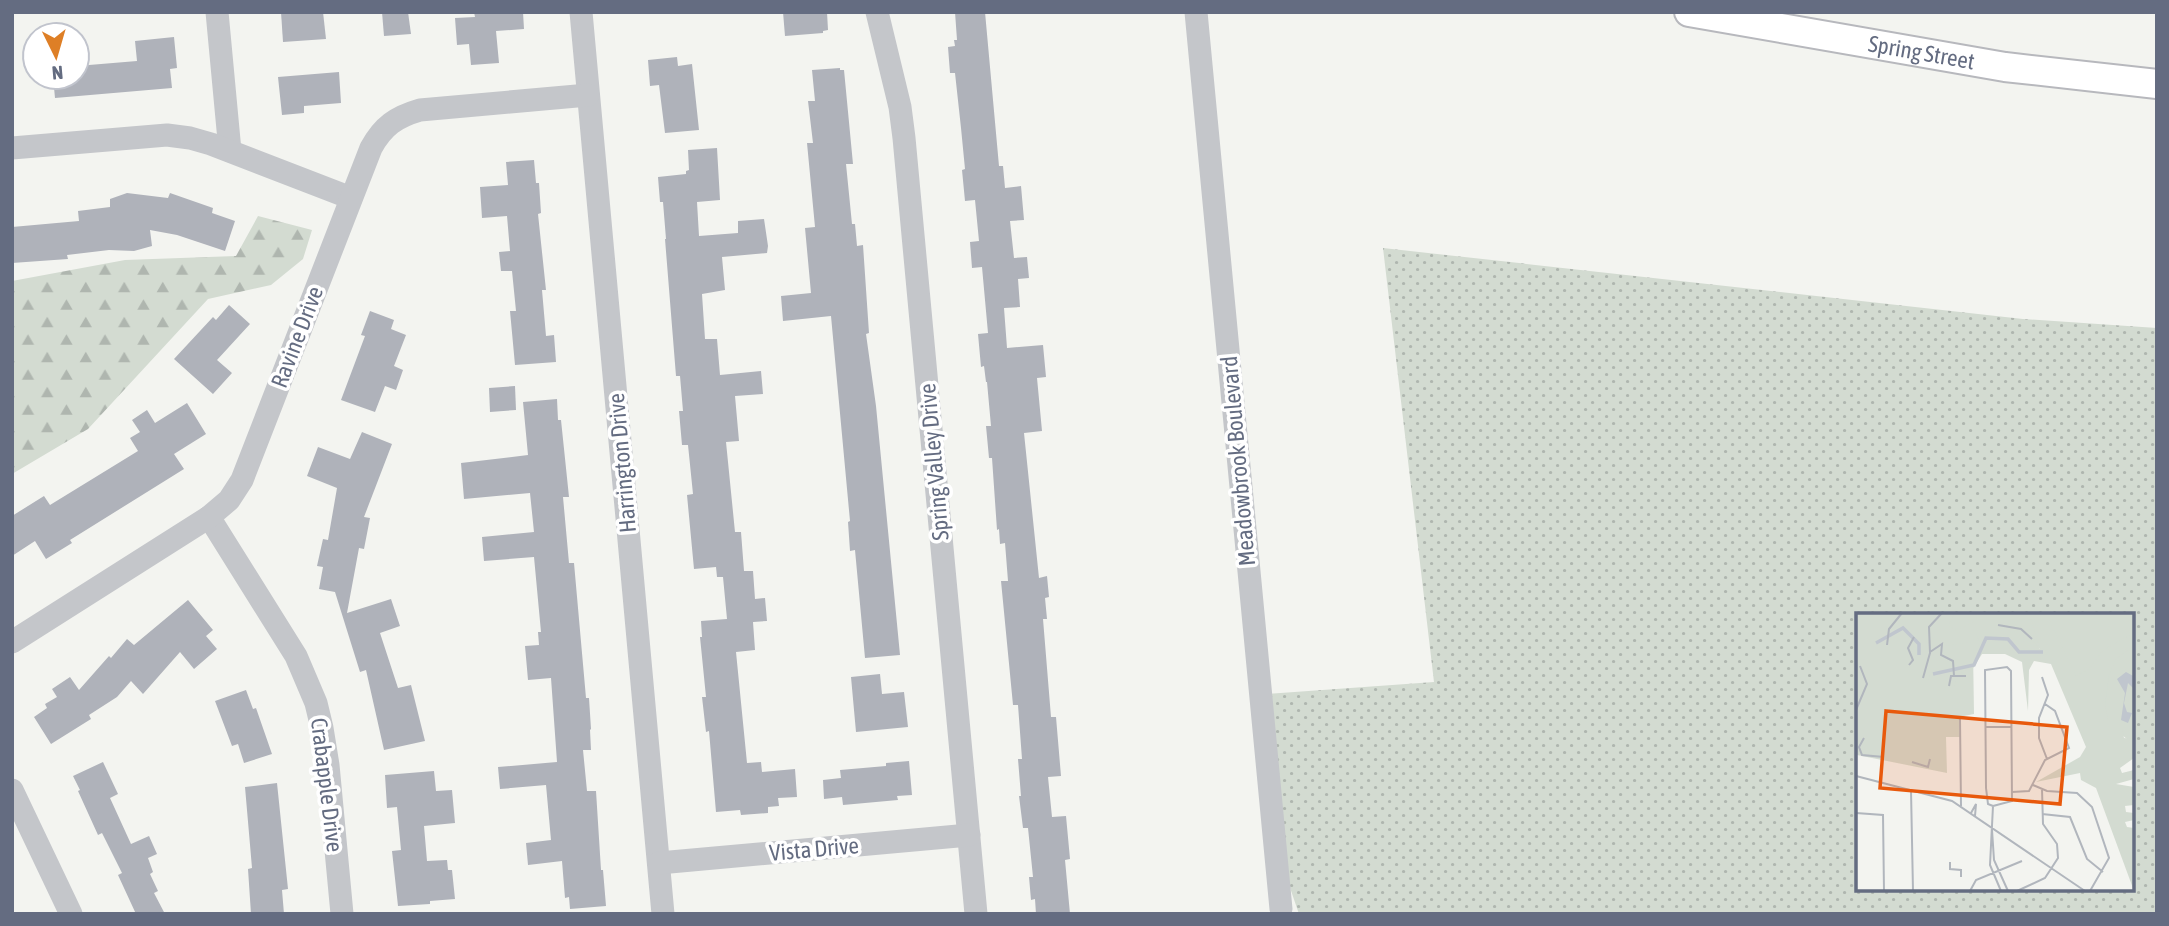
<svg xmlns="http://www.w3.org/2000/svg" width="2169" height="926" viewBox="0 0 2169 926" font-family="'Asap Condensed',sans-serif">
  <defs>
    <pattern id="grass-dots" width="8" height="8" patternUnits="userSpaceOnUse" patternTransform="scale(1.75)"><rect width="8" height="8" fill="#d3dbd1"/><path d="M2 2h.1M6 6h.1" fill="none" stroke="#afb6af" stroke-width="1.8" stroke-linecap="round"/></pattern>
    <pattern id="forest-firs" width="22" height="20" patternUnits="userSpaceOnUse" patternTransform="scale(1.75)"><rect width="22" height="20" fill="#d3dbd1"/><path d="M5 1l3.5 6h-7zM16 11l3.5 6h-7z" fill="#afb6af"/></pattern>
  </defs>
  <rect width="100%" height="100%" fill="#f3f4f0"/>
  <path fill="url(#grass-dots)" fill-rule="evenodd" d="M1383,248L2023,319L2157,328V914H1299L1287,879L1268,694L1434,682ZM1857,614H2132V889H1857Z"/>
  <path fill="url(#forest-firs)" d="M258,216L312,230L303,259L271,285L208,299L88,429L12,474V281L125,260L236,256Z"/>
  <g fill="#afb2ba">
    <path d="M281,12H323L326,39L283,42Z"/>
    <path d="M382,12H408L411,34L384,36Z"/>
    <path d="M474,12H523L524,29L496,31L499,63L471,65L469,44L457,45L455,18L475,17Z"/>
    <path d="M783,12H827L828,30L823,31V33L785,36Z"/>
    <path d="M955,12H985L999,166H1003L1005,188L1021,186L1024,220L1010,221L1014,258L1027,257L1029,278L1018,279L1020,307L1004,308L1007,348L1043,345L1046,377L1037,378L1042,431L1024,433L1039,578L1047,576L1049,597L1045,598L1047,619H1043L1051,717H1056L1061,776L1048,777L1052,817L1066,816L1070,859L1065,860L1070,914H1036L1035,899L1031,900L1029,877H1033L1028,828H1023L1019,796H1021L1018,759H1022L1018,705H1013L1001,581H1008L1005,543L1000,544L999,529L997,530L992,458H989L986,426H991L987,382H986L984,366L981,367L978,334L988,333L982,267L972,268L970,242L979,241L975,200L965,201L962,170L965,169L961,128L955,73H950L948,47L955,46L954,40H957Z"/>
    <path d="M174,37L177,68L170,69L172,88L55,98L53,77H77V66L137,61L135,41Z"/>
    <path d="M677,57L678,66L692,64L699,130L665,133L659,85L650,86L648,60Z"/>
    <path d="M840,68V70H844L853,164H846L852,224H855L857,246L863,245L869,333L866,334L876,406L900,655L865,658L855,550L850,551L848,522L850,521L831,316L783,321L781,296L811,293L805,228L815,227L807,143H813L808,101H815L812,70Z"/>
    <path d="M339,72L341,103L304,106V113L282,115L278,77Z"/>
    <path d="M717,148L720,200L697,202L699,236L738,233V221L764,219L768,246L767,253L722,257L725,290L702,294L705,339H717L720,375L761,371L763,394L735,396L739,441L726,442L735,532H741L744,571H753L755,599L765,598L767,621L753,622L755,650L736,652L747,763L761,762L762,772L795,769L797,797L778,798L779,806L768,807V813L741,815L740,810L716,812L709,731L706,732L702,697H706L700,637H702L701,621L727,619L723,577H717L716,567L694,569L687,495L693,494L688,445H682L679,411H683L680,376H676L665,239H666L663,202H660L658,177L686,174V171L689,170L688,150Z"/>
    <path d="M534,160L536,183H539L541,213L538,214L546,290H542L546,336L554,335L556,362L515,365L510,311H516L512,271H501L499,252L510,251L507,216L482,218L480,187L508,185L506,162Z"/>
    <path d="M127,193L168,198L170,193L213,208L212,213L235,221L225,251L177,235L150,230L152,246L134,251L109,250L67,255L68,259L12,263V227L79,221L78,211L110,207V199Z"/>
    <path d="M229,305L250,324L217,360L232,373L213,394L174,359L213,317L216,320Z"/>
    <path d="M370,311L394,320L391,329L406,335L394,366L403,370L396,390L385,386L375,412L341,400L365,336L361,335Z"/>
    <path d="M515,386L516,410L490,412L489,388Z"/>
    <path d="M557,399L558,420H561L569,497H563L569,563H574L586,698H589L591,729L590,730L591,750H583L587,791H596L601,870H603L606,906L570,909L569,897L565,898L562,861L528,865L526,843L551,840L546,785L500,789L498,767L557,762L551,678L528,680L525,646L539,645L538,632H541L534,557L484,561L482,537L534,532L530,493L464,499L461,463L528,455L523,402Z"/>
    <path d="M187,403L206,434L174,454L184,469L70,540L72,543L46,559L35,541L12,556V516L44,496L50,505L138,451L130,438L140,432L132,420L147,410L155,423Z"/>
    <path d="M362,432L392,444L364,517L370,518L364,549L359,548L347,613L391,599L400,626L380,633L398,688L411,685L425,741L384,750L366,670L360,672L335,592L319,589L323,567L317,566L323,539L328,540L337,488L307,476L318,447L350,459Z"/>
    <path d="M188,600L213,630L206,636L217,649L194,669L180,652L143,694L131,681L117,697L89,715L91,719L51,744L34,717L47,708L45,704L57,697L52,689L70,677L79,690L109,656L111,658L127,639L134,645Z"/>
    <path d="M880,674L882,694L904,692L908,727L856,732L851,677Z"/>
    <path d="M246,690L253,709L256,708L272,754L244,763L238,744L232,746L215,701Z"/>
    <path d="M909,761L912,795L897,796L898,800L843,805L842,797L824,799L823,780L841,778L840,770L886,766V763Z"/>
    <path d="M103,762L118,794L110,798L131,844L149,836L157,854L148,858L153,872L150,874L158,891L154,893L165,914H136L118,875L122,873L102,833L98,835L78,791L80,790L73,776Z"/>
    <path d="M434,771L436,791L452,790L455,823L424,826L427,861L447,860L448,870H452L455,899L430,901V904L398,906L392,851L401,850L397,807L387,808L385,775Z"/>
    <path d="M277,783L288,889L282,890L284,914H251L248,869L252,868L245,787Z"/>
  </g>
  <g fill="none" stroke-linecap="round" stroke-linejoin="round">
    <g stroke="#b7b8bd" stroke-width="32">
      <g id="major">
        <path id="s1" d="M1689,12L2005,67L2157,84"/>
      </g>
    </g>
    <g stroke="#c4c6ca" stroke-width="23">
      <path d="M217,12L230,151"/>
      <path d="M581,12L663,914"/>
      <path d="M877,12L900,107L904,138L976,914"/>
      <path d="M1196,12L1281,909"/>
      <path d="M12,148L167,135L190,138L211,144L351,198"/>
      <path d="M209,517L296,656L316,703L322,728L328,765L342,914"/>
      <path d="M12,642L209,517L229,500L242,480L371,148C383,126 396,117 420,110L588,95"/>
      <path d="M12,790L71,914"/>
      <path d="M659,863L969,835"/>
    </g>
    <use href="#major" stroke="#fff" stroke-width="28"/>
  </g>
  <g text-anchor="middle" stroke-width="7" stroke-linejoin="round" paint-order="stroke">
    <g font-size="23" fill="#646c81" stroke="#fff">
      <text dy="8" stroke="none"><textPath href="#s1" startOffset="236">Spring Street</textPath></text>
      <text transform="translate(297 337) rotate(-69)" y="8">Ravine Drive</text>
      <text transform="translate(1238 461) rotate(-95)" y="8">Meadowbrook Boulevard</text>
      <text transform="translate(934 462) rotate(-95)" y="8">Spring Valley Drive</text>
      <text transform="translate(622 463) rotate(-95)" y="8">Harrington Drive</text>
      <text transform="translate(327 785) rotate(83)" y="8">Crabapple Drive</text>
      <text transform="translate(814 849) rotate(-5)" y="8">Vista Drive</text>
    </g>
  </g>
  <g transform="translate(1856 613)">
    <rect width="278" height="278" fill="#f3f4f0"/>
    <path d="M0,0H181L194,35L117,37L118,101L103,104L104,124H90L91,160L1,142ZM187,0H278V132L248,107L215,62Z" fill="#d3dbd1"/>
    <path d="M99,0H121L120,7L101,18L92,12ZM173,0H190L220,63L233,56L247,37L278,20L276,34L260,46L253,62L249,92L252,107L266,115L268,125L278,126V145L264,155L266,160L278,157V166L260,171L278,174V192L269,193L270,199L278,200V207L269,209L271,214L278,215V278L240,175L225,167L224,160L180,169L224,144L230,134L195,51L178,48L173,57L172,98L166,49L149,41H126L116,57L105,58L109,63L100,66L98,74H77L72,69L74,61L96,64L101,59L96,46L74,35L116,29L120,21L124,30L145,25L167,32L168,19L184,36Z" fill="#d3dbd1"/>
    <path d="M270,59L279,64L278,76L272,70L268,90L271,99L276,100L272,110L265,107L269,80L261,66Z" fill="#c0c6ce"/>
    <path fill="none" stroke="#c0c6ce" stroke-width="3.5" d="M20,30L47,15L63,31V42M77,61L118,52L130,25L152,26L163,39H187"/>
    <path fill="none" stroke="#b1b6bd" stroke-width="2" d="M142,12L165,16L176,26M31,32L33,16L46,0M74,39L86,31L85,42L97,48L98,63M53,52L57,47L52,35L58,24M186,64L192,82L183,105V125L191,146M67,65L74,40L73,14L86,0M93,73L95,63H110M0,97L11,71L4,53M104,106L105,193M130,114H156M8,125L3,134L6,142L28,144M56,149L72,154L74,146M0,163L96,188L229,278M177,172L191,178L221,180L236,194L253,245L234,278M55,177L57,278M156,179L173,178L189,147L213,135L199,98L189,91M137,193L156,188L155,58L151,54L129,57L130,175L132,191L137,193L134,252L145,278M0,200L27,202L28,278M115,200L120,191L119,203M186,201L214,204L231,246L247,259M136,217L138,247L152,278M94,249V256L105,257V264M114,278L120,267L166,248M161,278L189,265L202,245L201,231L187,211L186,176"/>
    <path fill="#e8590c" fill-opacity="0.15" stroke="#e8590c" stroke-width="3.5" d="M30,98L211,114L204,191L24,175Z"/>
    <rect width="278" height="278" fill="none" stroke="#646c81" stroke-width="3.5"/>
  </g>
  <rect width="2169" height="926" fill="none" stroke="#646c81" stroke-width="28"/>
  <g transform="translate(56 56) rotate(175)"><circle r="33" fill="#ffffff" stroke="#c1c4cd" stroke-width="2"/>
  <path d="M0-5L12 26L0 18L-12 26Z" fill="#de7f26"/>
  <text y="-10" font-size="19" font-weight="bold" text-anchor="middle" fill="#646c81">N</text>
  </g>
</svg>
